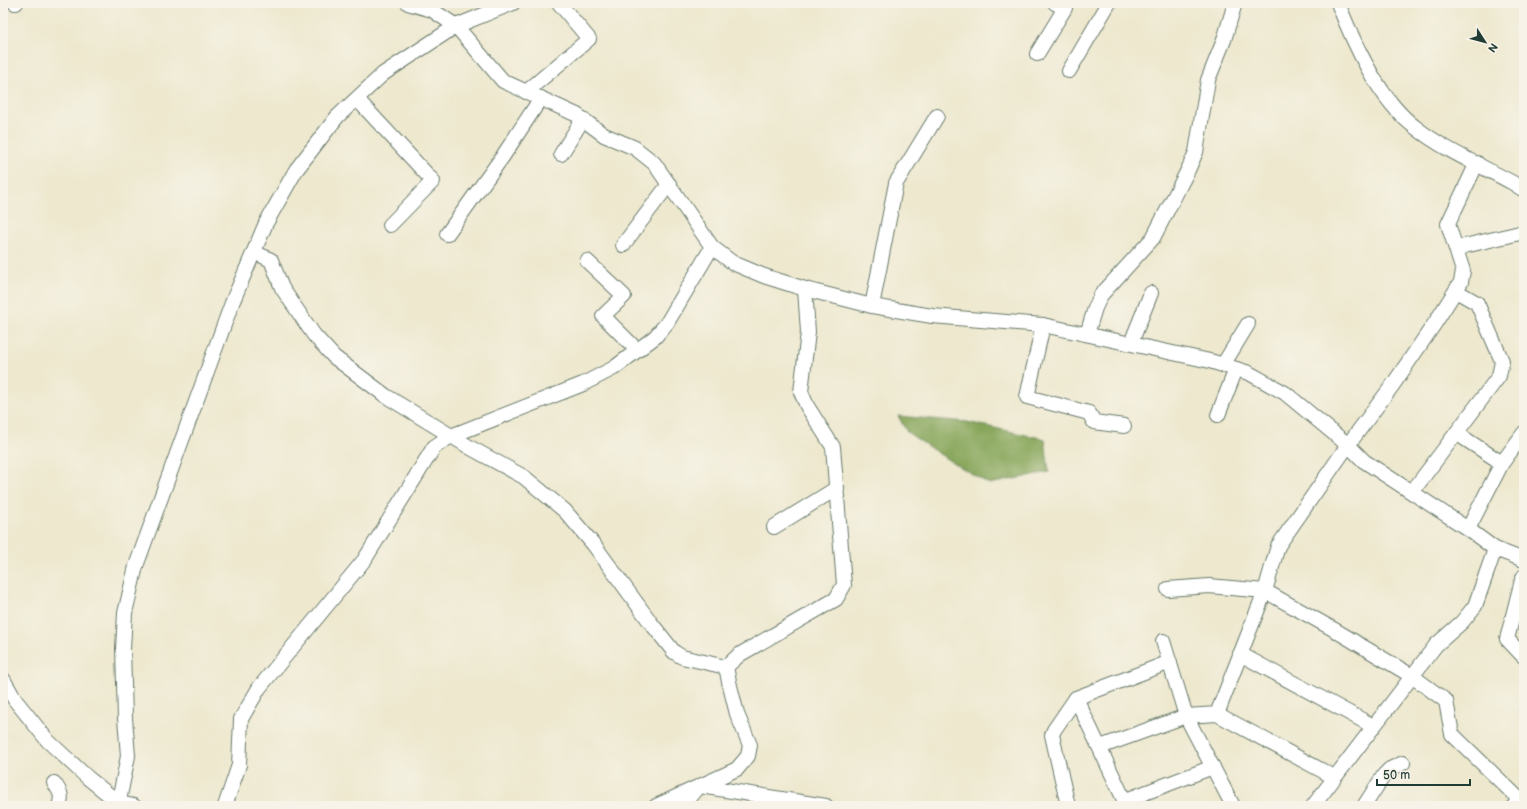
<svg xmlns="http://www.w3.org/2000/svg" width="1527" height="809" viewBox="0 0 1527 809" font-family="'Balsamiq Sans',sans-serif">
  <rect width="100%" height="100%" fill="#f7f3e8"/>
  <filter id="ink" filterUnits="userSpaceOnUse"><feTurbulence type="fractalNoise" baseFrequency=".025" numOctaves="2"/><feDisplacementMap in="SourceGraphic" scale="8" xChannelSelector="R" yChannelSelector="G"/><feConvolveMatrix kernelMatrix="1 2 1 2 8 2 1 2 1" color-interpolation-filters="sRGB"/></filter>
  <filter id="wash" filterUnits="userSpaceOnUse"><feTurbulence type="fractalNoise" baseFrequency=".012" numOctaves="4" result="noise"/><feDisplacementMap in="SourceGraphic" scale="16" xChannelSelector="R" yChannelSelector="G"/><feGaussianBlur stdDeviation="0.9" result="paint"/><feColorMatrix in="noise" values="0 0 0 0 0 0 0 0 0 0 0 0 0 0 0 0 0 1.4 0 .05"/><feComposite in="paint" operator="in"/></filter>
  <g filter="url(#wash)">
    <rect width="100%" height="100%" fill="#ede8ce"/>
    <path fill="#87a65a" stroke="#537247" d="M898,416L967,422L1045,439L1049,472L989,484L947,459L907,432Z"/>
  </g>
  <g filter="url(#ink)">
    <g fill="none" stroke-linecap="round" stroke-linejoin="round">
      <g stroke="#67796a" stroke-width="16">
        <g id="minor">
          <path d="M15,3H16"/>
          <path d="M408,3L432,10L456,26L503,81L577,115L604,135L635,148L654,163L712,247L733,263L764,276L805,289L872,306L932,316L1043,325L1210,361L1249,373L1285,393L1348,445L1364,461L1468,529L1495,549L1524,560"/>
          <path d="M1338,3C1354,44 1379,100 1415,127C1444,150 1480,165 1513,183L1524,190"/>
          <path d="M1037,54L1065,8L1055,3"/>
          <path d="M1069,71L1109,3"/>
          <path d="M526,92L589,39L559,3"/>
          <path d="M357,99L433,181L390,225"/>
          <path d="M561,154L583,119"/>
          <path d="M447,234L503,156L541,98"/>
          <path d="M623,245L669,184"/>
          <path d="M1456,248L1524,232"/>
          <path d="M254,252L271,260L282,288L314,335L334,357L386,396L471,448L524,477L565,511L594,545L651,623L674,652L682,657L726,667"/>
          <path d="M587,261L624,296L603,316L637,350"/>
          <path d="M872,306L896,183L937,116"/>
          <path d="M1043,325L1027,397L1089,413L1094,422L1124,426"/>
          <path d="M1087,334L1095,308L1101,295L1153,238L1188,170L1196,152L1208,80L1224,40L1235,3"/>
          <path d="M1131,343L1151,293"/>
          <path d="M1223,365L1248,324"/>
          <path d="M1218,415L1236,369"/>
          <path d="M1456,433L1502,463"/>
          <path d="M1412,492L1499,376L1502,361L1477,303L1456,291"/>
          <path d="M774,527L837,488"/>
          <path d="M1468,529L1502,463L1524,433"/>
          <path d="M1168,589L1209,586L1265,591L1333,629L1412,676L1446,701L1452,734L1519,799L1514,806"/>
          <path d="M1163,641L1186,716L1233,806"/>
          <path d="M1240,654L1373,726"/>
          <path d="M1523,656L1507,639L1522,580L1524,576"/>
          <path d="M726,667L739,655L836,599L844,585L833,447L807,406L801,392L808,332L805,289"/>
          <path d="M3,679L15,700L48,741L88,778L119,803L134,806"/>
          <path d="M1076,698L1127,806"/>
          <path d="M1217,714L1334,777"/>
          <path d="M1100,747L1186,716L1217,714L1265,591L1278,546L1348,445L1392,386L1435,323L1461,282L1463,271L1448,224L1477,163"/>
          <path d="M54,783C60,791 63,796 59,806"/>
          <path d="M700,786L826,806"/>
          <path d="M1126,800L1213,767"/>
          <path d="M118,806L128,756L125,718L123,649L125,613L136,566L232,303L266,223L296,170L337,117L383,74L456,26L513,3"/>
          <path d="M225,806L239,765L241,719L259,688L365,559L434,447L451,436L583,384L614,368L655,337L667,323L712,247"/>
          <path d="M656,806L737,769L748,756L750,745L737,714L730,686L726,667"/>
          <path d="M683,806L697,789"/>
          <path d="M1068,806L1052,735L1054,730L1076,698L1170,662"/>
          <path d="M1313,806L1436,645L1462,622L1475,606L1495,549"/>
          <path d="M1364,806L1384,775L1390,769L1403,763"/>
        </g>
      </g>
      <use href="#minor" stroke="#fff" stroke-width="14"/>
    </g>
  </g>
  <rect width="1527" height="809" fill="none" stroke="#f7f3e8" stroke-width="16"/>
  <g transform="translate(1485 42) rotate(126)" stroke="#f7f3e8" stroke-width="3" paint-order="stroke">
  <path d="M0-3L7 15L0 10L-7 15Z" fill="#1f3d34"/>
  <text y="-6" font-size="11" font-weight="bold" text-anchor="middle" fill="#1f3d34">N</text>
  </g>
  <path d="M1377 779v6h93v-6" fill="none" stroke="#1f3d34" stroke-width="2"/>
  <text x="1383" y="779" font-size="12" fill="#1f3d34" stroke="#f7f3e8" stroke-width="3" paint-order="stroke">50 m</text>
</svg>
